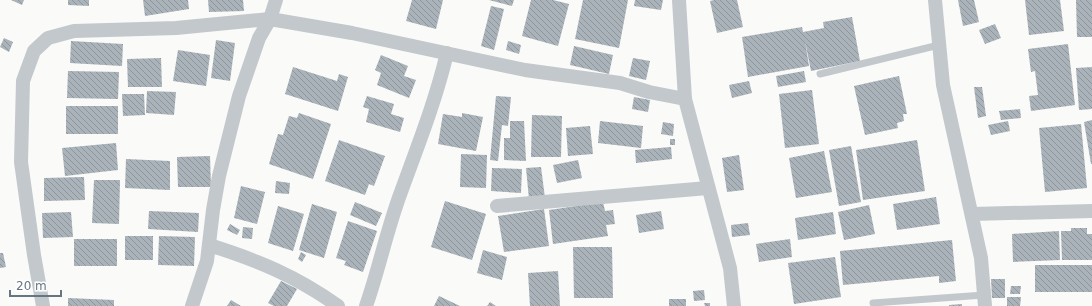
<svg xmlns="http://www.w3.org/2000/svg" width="1092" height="306" viewBox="0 0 1092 306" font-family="'DejaVu Sans',sans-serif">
  <defs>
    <pattern id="building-back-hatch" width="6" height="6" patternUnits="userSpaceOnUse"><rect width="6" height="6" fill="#aab3b9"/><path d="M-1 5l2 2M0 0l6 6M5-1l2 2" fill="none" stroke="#8e969c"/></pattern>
  </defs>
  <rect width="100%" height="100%" fill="#fafaf8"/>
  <g fill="url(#building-back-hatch)">
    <path d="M11,0H24L22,5Z"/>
    <path d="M68,0H89V6L68,5Z"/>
    <path d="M143,0H188L189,9L145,16Z"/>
    <path d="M208,0H243L244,11L209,12Z"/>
    <path d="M412,0H443L436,29L406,21Z"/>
    <path d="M489,0H514L512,6Z"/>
    <path d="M531,0H553L569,4L558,46L522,36Z"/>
    <path d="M583,0H628L619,48L575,39Z"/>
    <path d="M635,0H663L661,10L634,6Z"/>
    <path d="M714,0H737L743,27L717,33L710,1Z"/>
    <path d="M958,0H974L979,22L963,26Z"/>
    <path d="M1025,0H1060L1064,31L1029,35Z"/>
    <path d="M1076,0H1092V37H1077Z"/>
    <path d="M491,6L504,9L494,50L481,46Z"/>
    <path d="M852,17L860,61L811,71L805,41L809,66L748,77L742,37L802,27L803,32L824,28L823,22Z"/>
    <path d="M995,24L1001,38L985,44L979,30Z"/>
    <path d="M4,38L13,42L9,52L0,47Z"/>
    <path d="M216,40L235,43L230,81L211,78Z"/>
    <path d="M71,41L123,44L122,66L70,63Z"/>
    <path d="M508,41L521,45L519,54L506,50Z"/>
    <path d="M1068,44L1075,105L1031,111L1029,96L1038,95L1035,71L1031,72L1028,49Z"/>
    <path d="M574,46L613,55L609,74L570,65Z"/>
    <path d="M178,50L210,55L206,86L173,81Z"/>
    <path d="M381,55L408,66L404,76L416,80L409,98L377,85L381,73L375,70Z"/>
    <path d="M161,58L162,87H128L127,59Z"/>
    <path d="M633,58L650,61L646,80L629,76Z"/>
    <path d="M293,67L337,81L339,74L348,77L338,111L285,94Z"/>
    <path d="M1092,67V109L1079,110L1076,68Z"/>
    <path d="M68,71L119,72L118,99L67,98Z"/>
    <path d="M804,71L806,82L778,87L776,76Z"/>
    <path d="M899,76L907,114H903L904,121L897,123L898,128L865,135L854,86Z"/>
    <path d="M749,81L752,93L732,98L729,85Z"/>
    <path d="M974,87H982L986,116L978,118Z"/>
    <path d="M812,90L819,144L785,148L779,94Z"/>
    <path d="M147,91L176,92L174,115L146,113Z"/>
    <path d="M122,94H144L145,115L123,116Z"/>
    <path d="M367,96L394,104L391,114L404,118L400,132L366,122L369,109L363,107Z"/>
    <path d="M496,96L511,97L508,126L502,125L498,161L490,160Z"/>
    <path d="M634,97L650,100L648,112L632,109Z"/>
    <rect x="66" y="106" width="52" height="28"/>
    <path d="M1020,109L1021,118L1001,120L999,111Z"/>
    <path d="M299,113L331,124L313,179L269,164L278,134L283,135L289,116L297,118Z"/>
    <path d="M462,113L483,117L476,151L438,144L443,114L462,117Z"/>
    <path d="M532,115L562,116L561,157H531Z"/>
    <path d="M1092,120V164H1091L1084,122Z"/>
    <path d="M510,121H524L526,161L504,160V138H510Z"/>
    <path d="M600,121L643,126L641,148L598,143Z"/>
    <path d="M1008,121L1010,131L991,135L988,125Z"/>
    <path d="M663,122L674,124L673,136L661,134Z"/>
    <path d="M1081,124L1087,188L1045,192L1039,128Z"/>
    <path d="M590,126L593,154L568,156L566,128Z"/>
    <rect x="670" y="139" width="5" height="6"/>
    <path d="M339,140L385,156L374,186L369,184L365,195L325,181Z"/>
    <path d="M917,140L925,191L863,200L856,150Z"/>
    <path d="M116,143L118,170L65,176L62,148Z"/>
    <path d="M851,146L861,202L839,206L829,150Z"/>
    <path d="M671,147L672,159L636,163L635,150Z"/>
    <path d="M824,151L832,192L796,198L789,158Z"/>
    <path d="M461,154L487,155L486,188L460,187Z"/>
    <path d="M739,155L744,190L727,192L722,158Z"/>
    <path d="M210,156L211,187H178L177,157Z"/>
    <path d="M126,159L170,161V190L125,188Z"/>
    <path d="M578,160L582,178L557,183L553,165Z"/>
    <path d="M541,167L545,198L529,199L526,168Z"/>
    <path d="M492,168L522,169L521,193L491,191Z"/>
    <path d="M84,177L85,200L44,201V178Z"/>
    <path d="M94,180H120L119,224L92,223Z"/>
    <path d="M276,181L290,183L289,194L275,193Z"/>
    <path d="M241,186L265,192L257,224L234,218Z"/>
    <path d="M936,197L940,224L897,230L893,204Z"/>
    <path d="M445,201L486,214L472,260L431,247Z"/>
    <path d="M355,202L382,213L376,226L350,215Z"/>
    <path d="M603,202L605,211L613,210L615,224L606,225L608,236L553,244L549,210Z"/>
    <path d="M312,204L337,212L324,258L299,250Z"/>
    <path d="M869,205L875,234L844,240L838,212Z"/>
    <path d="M278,206L304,214L293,251L268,243Z"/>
    <path d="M544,209L549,246L504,252L498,216Z"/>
    <path d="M149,211L199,213L198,232L148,229Z"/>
    <path d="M661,211L664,229L639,233L636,215Z"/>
    <path d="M71,212L73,237L43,238L42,213Z"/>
    <path d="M833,212L836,234L798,240L795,218Z"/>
    <path d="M348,221L377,231L363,272L344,265L346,261L336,258Z"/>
    <path d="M748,223L750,235L732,237L731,225Z"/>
    <path d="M230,224L240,230L237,235L227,230Z"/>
    <path d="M243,227L253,228L252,239L242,238Z"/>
    <path d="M1071,228H1087V234H1092V260H1062L1061,231H1071Z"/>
    <path d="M1059,231L1060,260L1013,262L1012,234Z"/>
    <rect x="125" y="236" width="28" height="24"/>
    <path d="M159,236L195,237L194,266L158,265Z"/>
    <rect x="74" y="239" width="43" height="27"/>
    <path d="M790,239L792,257L759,262L756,244Z"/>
    <path d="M952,240L956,281L939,283V276L843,285L840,251Z"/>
    <path d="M573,247H612L613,298H574Z"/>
    <path d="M483,250L507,257L502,280L477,273Z"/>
    <path d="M301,252L306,255L302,262L298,259Z"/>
    <path d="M0,253H3L6,267L0,268Z"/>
    <path d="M835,257L841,297L794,304L788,263Z"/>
    <rect x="1035" y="265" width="57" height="27"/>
    <path d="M558,271L560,306H530L528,273Z"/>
    <path d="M991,279H1005V298H992Z"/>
    <path d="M281,281L297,289L287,306H274L268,303Z"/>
    <path d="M1011,286H1021L1020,294H1010Z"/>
    <path d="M704,290L705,300L694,301L693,291Z"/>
    <path d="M439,296L460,306H434Z"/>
    <path d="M1007,297H1021L1020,306H1007Z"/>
    <path d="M68,298L114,300V306H68Z"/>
    <rect x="669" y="299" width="17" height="7"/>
    <path d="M231,300L241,306H227Z"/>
    <path d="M490,302L496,306H487Z"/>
    <path d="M704,303H710V306H705Z"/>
    <path d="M962,304V306H949V305Z"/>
  </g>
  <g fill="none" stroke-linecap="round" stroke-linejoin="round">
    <g stroke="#c3c8cc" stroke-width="7">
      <path d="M820,74L939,45"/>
      <path d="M873,303L984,295"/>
    </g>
    <g stroke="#c3c8cc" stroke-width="14">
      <path d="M679,0L685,99L730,268L734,306"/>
      <path d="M935,0L943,85L981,258L985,306"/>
      <path d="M497,206L708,188"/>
      <path d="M972,214L1092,211"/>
      <path d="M209,245C257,260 296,276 338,306"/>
      <path d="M43,306L34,255L21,162L23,81L34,51L48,38L74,31L176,28L270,19L352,33L525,70L620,83L649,92L685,99"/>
      <path d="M192,306L207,261L213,210L219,176L239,96L259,38L270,19L276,0"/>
      <path d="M366,306C379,269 387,229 401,192C418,145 435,103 447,53"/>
    </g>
  </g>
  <path d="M10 290v6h51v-6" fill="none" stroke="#657683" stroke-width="2"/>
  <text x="16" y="290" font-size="12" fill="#657683" stroke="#ffffff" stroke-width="3" paint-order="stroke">20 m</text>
</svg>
